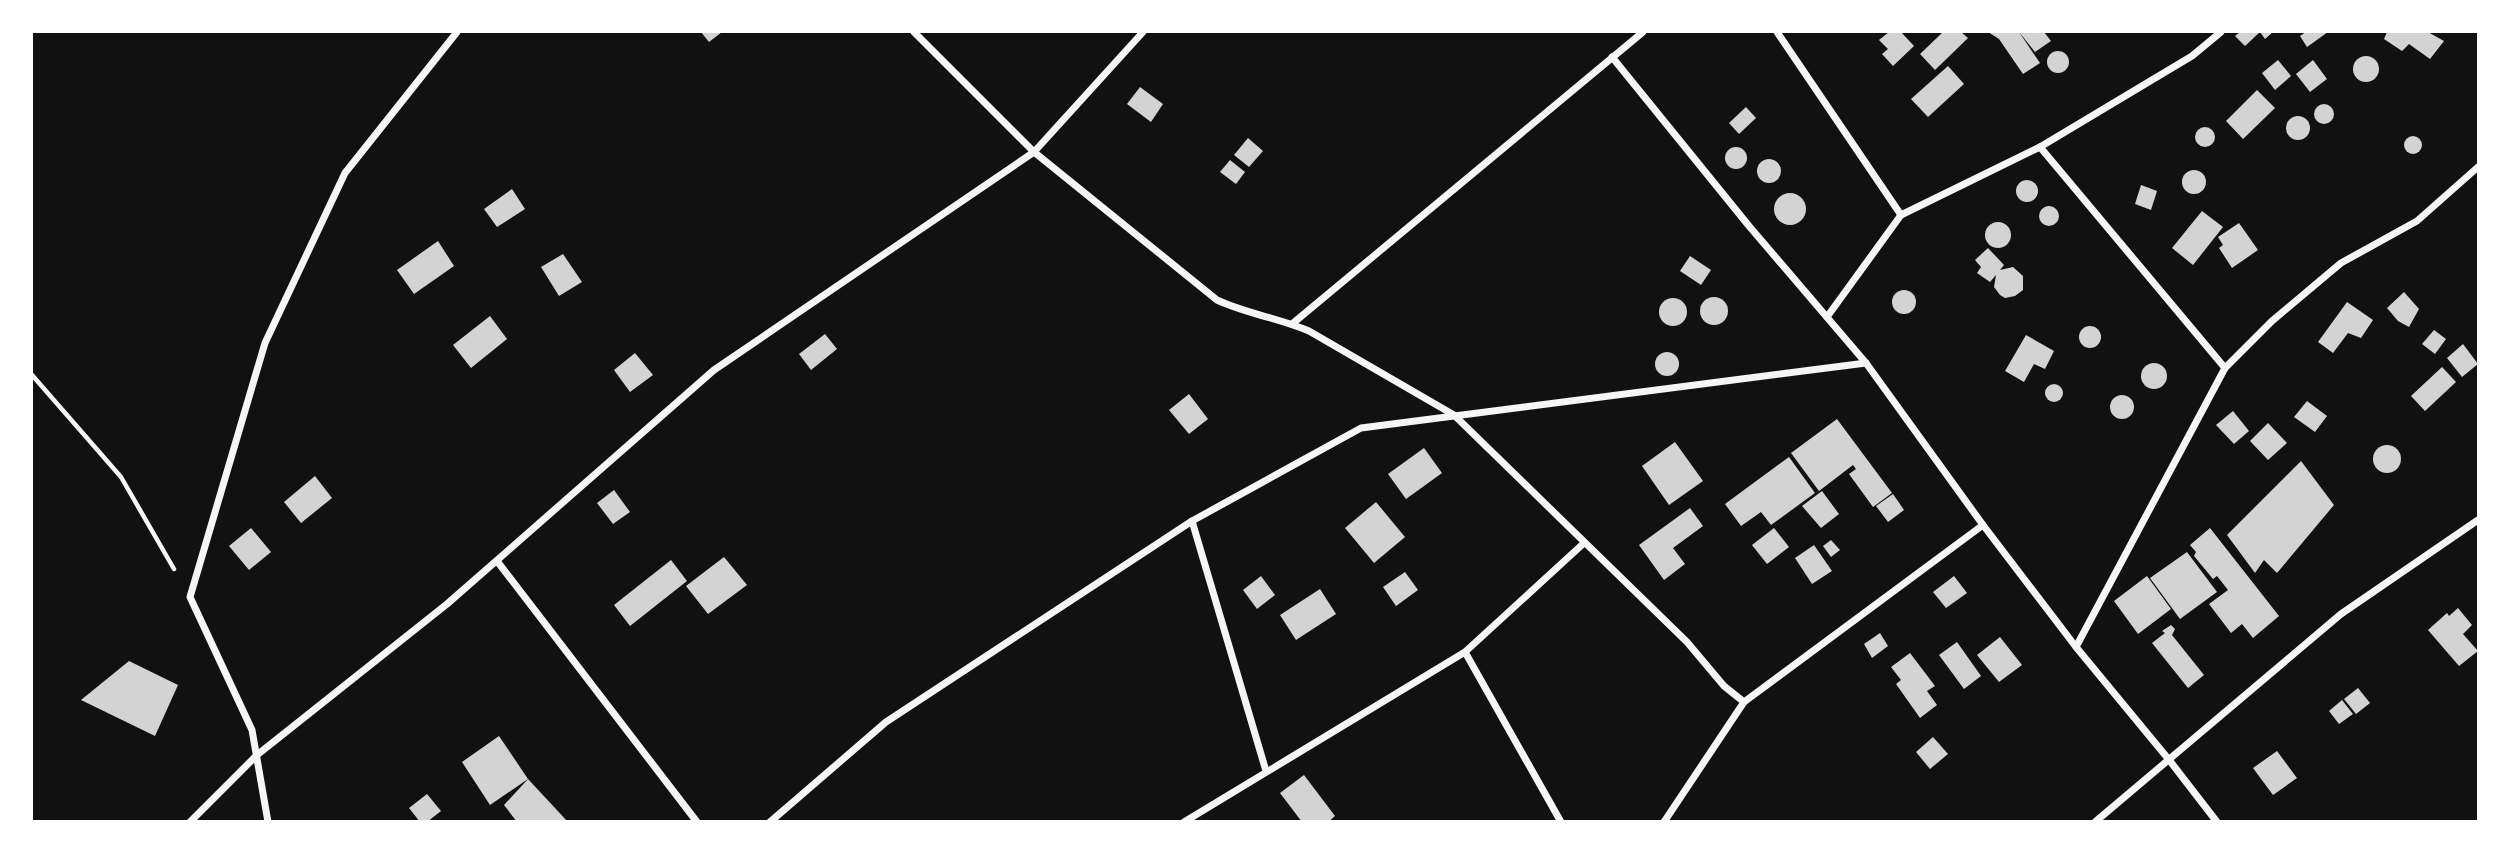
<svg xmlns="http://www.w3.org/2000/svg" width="2510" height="853" viewBox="0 0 2510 853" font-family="'Space Grotesk',sans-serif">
  <rect width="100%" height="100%" fill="#111"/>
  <g fill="#d3d3d3">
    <path d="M701,32H722L709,42Z"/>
    <path d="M1889,32H1901L1914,46L1893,66L1882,54L1888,49L1879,40Z"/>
    <path d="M1943,32H1961L1968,38L1935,70L1920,54Z"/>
    <path d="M1988,32H2019L2040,63L2023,74L1999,39Z"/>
    <path d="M2019,32H2044L2051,41L2035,52Z"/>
    <path d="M2240,32H2273L2265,39L2260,32L2245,46L2235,36Z"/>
    <path d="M2306,32H2328L2307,47L2300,36Z"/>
    <path d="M2387,32H2428L2444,41L2430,59L2409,44L2402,51L2384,39Z"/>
    <circle cx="2058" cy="62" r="11"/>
    <circle cx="2366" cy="69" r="13"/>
    <path d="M2278,60L2291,76L2275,90L2262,73Z"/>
    <path d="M2313,60L2327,79L2310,92L2296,74Z"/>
    <path d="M1948,66L1964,84L1928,117L1911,99Z"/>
    <path d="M1140,87L1163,104L1151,122L1127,104Z"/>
    <path d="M2257,90L2275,108L2243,139L2226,121Z"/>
    <circle cx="2324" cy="114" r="10"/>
    <path d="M1746,107L1756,118L1739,134L1729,123Z"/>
    <circle cx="2298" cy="128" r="12"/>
    <circle cx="2205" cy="137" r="10"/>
    <circle cx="2413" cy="145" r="9"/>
    <path d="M1248,138L1263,151L1249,167L1234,155Z"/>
    <circle cx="1736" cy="158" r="11"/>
    <circle cx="1769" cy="171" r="12"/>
    <path d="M1230,160L1245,172L1236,184L1220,172Z"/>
    <circle cx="2194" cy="182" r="12"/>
    <circle cx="2027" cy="191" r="11"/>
    <path d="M2141,185L2157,191L2151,210L2135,204Z"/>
    <path d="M512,189L525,209L497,227L484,209Z"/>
    <circle cx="1790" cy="209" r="16"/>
    <circle cx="2049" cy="216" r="10"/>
    <path d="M2202,211L2223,227L2193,265L2172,248Z"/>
    <circle cx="1998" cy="235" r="13"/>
    <path d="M2239,223L2258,250L2232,268L2219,248L2223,245L2218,237Z"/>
    <path d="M438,241L454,266L414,294L397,270Z"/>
    <path d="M1988,248L2004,265L2000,270L2013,267L2023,276V290L2015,296L2005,298L2000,295L1994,287L1996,275L1990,282L1977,273L1981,267L1975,260Z"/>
    <path d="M563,254L582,282L559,296L541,267Z"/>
    <path d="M1690,256L1711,270L1701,285L1680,271Z"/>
    <circle cx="1904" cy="302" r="12"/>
    <path d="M2404,292L2419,309L2409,327L2398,321L2387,308Z"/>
    <circle cx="1714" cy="311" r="14"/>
    <circle cx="1673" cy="312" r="14"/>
    <path d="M2347,302L2373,320L2361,338L2348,333L2333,353L2318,342Z"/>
    <path d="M490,316L507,339L471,368L453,345Z"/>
    <circle cx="2090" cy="337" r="11"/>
    <path d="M2434,330L2446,339L2435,354L2422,344Z"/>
    <path d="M825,334L837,349L811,370L799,354Z"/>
    <path d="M2026,335L2054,351L2045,369L2034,364L2024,382L2005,371Z"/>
    <path d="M2463,344L2478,364L2462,377L2447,358Z"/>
    <circle cx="1667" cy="364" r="12"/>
    <path d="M635,353L653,375L630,392L614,370Z"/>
    <circle cx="2154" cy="376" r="13"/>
    <path d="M2442,367L2456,382L2425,411L2411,396Z"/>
    <circle cx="2054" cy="393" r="9"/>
    <path d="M1189,394L1208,419L1189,434L1169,410Z"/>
    <circle cx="2122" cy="407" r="12"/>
    <path d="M2307,401L2327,416L2315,432L2294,417Z"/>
    <path d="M2233,411L2249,431L2234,444L2216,425Z"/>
    <path d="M1837,419L1892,493L1873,507L1849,474L1856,469L1853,465L1819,491L1791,453Z"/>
    <path d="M2268,423L2287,443L2268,460L2250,441Z"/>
    <path d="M1675,442L1703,481L1669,505L1642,466Z"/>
    <circle cx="2387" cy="459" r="14"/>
    <path d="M1424,448L1442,473L1406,499L1388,474Z"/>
    <path d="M1789,457L1815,493L1771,525L1761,512L1741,526L1725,504Z"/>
    <path d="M2301,461L2334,505L2277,573L2264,560L2255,573L2227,535Z"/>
    <path d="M315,476L332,498L301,523L284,502Z"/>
    <path d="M614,490L630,512L613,524L597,503Z"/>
    <path d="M1822,491L1839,514L1821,528L1802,506Z"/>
    <path d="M1893,494L1904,510L1888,522L1876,506Z"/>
    <path d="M1376,502L1405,537L1374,563L1345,528Z"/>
    <path d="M1690,508L1703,526L1673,548L1685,564L1664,580L1639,545Z"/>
    <path d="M251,528L271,552L249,570L229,546Z"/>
    <path d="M1774,528L1789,547L1767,564L1752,545Z"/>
    <path d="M2210,528L2279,616L2253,638L2242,624L2231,633L2209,604L2228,590L2217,576L2213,579L2194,556L2196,552L2190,545Z"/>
    <path d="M1831,540L1840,550L1831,557L1823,546Z"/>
    <path d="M1814,545L1832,571L1812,584L1795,558Z"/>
    <path d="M2187,552L2217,592L2180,619L2150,578Z"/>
    <path d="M724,557L747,585L708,614L686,586Z"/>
    <path d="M671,560L687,581L630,626L614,605Z"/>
    <path d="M1405,572L1418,590L1396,606L1383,587Z"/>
    <path d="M1261,576L1275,595L1257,609L1243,590Z"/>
    <path d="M1954,576L1967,593L1946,608L1933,592Z"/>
    <path d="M2147,576L2171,609L2138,634L2114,601Z"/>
    <path d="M1320,589L1336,614L1296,640L1280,615Z"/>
    <path d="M2458,608L2472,625L2463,634L2478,651L2459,666L2428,630L2447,613L2449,616Z"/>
    <path d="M2171,625L2175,629L2172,635L2204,675L2188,688L2152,643L2165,633L2162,631Z"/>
    <path d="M1880,633L1888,646L1872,658L1864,644Z"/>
    <path d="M2000,637L2022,665L1999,682L1977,655Z"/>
    <path d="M1957,642L1981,676L1964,689L1939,655Z"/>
    <path d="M1910,653L1935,686L1927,691L1937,705L1920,718L1896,684L1901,680L1891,667Z"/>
    <path d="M129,661L178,685L155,736L81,700Z"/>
    <path d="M2358,688L2370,703L2356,714L2344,699Z"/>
    <path d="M2342,700L2353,714L2339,724L2329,711Z"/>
    <path d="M499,736L528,779L490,805L462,762Z"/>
    <path d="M1933,737L1948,754L1930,769L1916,752Z"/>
    <path d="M2277,751L2297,778L2273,795L2253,768Z"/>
    <path d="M1304,775L1335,816L1328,822H1302L1280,793Z"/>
    <path d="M528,779L568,822H517L504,805Z"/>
    <path d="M427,794L441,811L427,822H420L409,808Z"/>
  </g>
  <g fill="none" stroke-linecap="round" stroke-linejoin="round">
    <path stroke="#f5f5f5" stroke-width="4.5" d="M32,375L121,477L174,569"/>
    <g stroke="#f5f5f5" stroke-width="7">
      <path d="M914,32L1034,152L1217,300C1247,314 1279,318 1309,331L1454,415L1687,642L1724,686L1744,702"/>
      <path d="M1777,32L1901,215"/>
      <path d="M1612,57L1749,226L1866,363L1983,525L2076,647L2170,761L2217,822"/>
      <path d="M2040,147L2225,368"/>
      <path d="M1827,317L1901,215L2040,147L2192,56L2221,32"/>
      <path d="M1292,324L1643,32"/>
      <path d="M1192,521L1266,771"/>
      <path d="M497,561L697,822"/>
      <path d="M2076,647L2225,368L2272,321L2341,263L2417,221L2478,167"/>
      <path d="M1465,652L1561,822"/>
      <path d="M190,822L257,755L447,604L714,370L1034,152L1143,32"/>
      <path d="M268,822L252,730L190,597L265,343L345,173L457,32"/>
      <path d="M770,822L886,722L1192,521L1361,428L1866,363"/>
      <path d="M1184,822L1465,652L1584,543"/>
      <path d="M1664,822L1744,702L1983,525"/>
      <path d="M2095,822L2341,614L2478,520"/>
    </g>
  </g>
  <rect width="2510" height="853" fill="none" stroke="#ffffff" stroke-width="66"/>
</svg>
